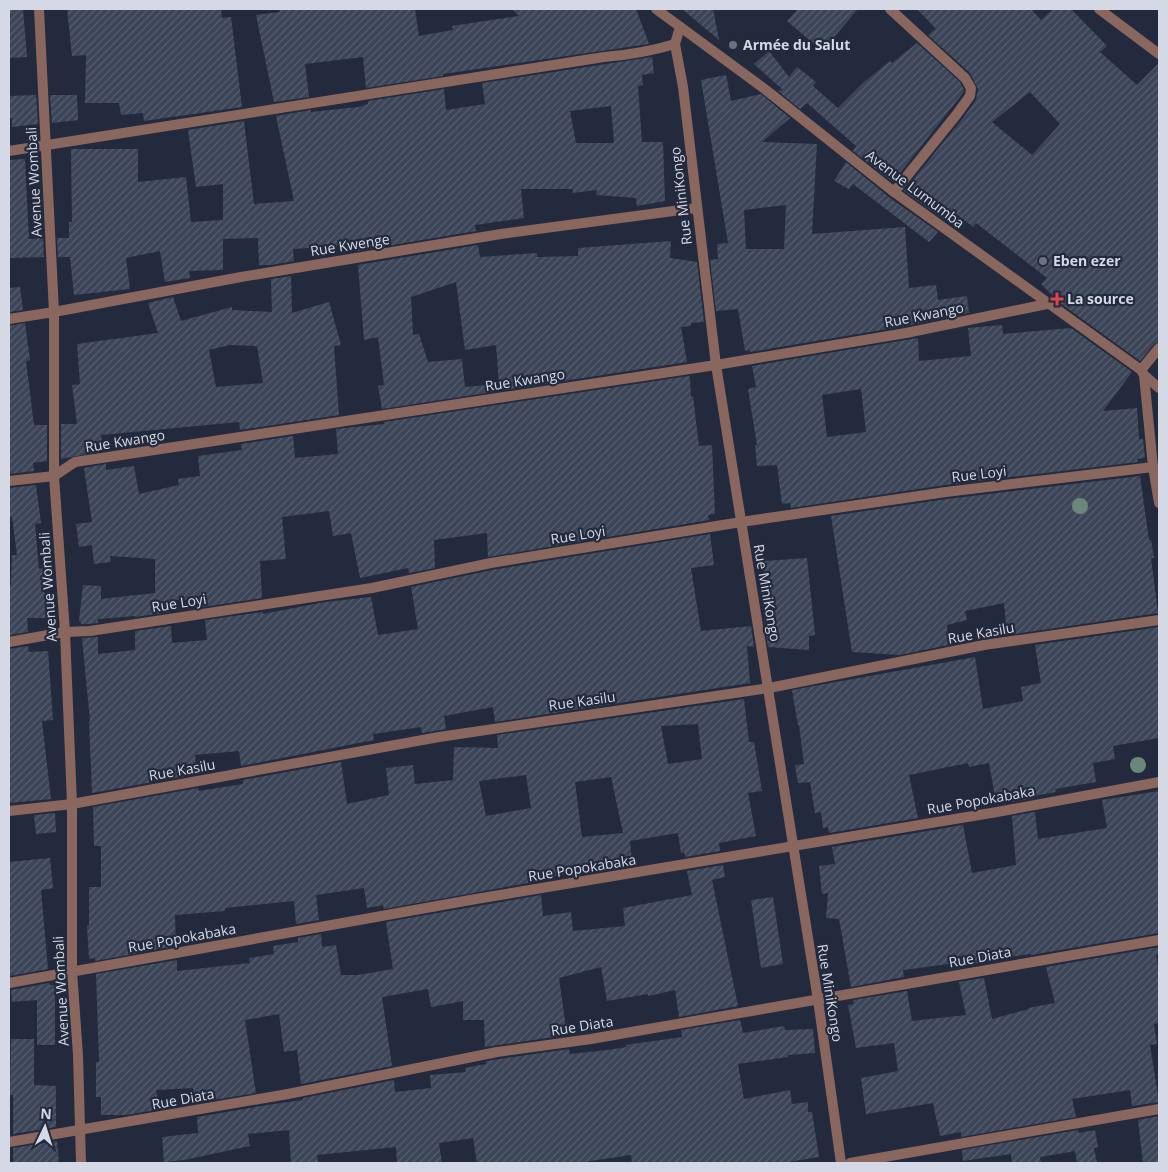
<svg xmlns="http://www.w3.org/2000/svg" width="1168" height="1172" viewBox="0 0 1168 1172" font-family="'Open Sans',sans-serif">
  <defs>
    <pattern id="building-hatch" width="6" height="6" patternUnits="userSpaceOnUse" patternTransform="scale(1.25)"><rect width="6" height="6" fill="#3c4558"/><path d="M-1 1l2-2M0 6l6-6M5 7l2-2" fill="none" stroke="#575f70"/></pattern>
  </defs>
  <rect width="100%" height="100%" fill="#232a3d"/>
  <g fill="url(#building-hatch)" fill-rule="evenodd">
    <path d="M9,9H23L27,57L9,58Z"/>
    <path d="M67,9H221L222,18L231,17L242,107L144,121L143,113L121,115L119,103H85L86,55L72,56Z"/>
    <path d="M279,9H415L419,36L453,30L452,26L519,16L512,9H636L649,44L443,74V76L366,88L363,57L305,64L309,97L274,102L256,15L280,12Z"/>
    <path d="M682,9H713L719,40Z"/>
    <path d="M798,9H858L822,51L787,21Z"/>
    <path d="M917,9H1031L1041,20L1053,9H1071L1107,46L1100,52L1137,85L1159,63V341L1154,344L1140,361L1060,303L1041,284L1047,278L976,223L973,227L954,212L946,221L904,191L963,118L976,100L978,89L970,73L928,35L936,29ZM1030,92L1060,124L1032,155L992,122Z"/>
    <path d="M917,43L960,82L964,90L963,93L893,182L853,151L856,146L807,103L800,109L778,91L783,90L754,64L769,51L789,77L797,67L816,82L813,86L838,108L863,83L890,61L892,63Z"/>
    <path d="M652,57L654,73L642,75L643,85L638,86L642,142H663L665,201L637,206L636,198L596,195L597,190L573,193V189H521L524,218L475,225L476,231L357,251V245H353L293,249L294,261L271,265H259L258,238L223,239V270L189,271L190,278L165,282L160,251L126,258L130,289L74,295L70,257H58L57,238H69V222H72L71,149H138V182L186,177L191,222L223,220V184L196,187L188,130L244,121L254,204L294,201L276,116L311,110V112L358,107L368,104V101L444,89L446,110L485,104L482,83ZM611,106L614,143H576L570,111Z"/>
    <path d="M726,75L731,101L761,94L790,118L762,142L817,144L812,234L905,227L909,288L936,285L938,300L967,296L969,313L905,326L750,352V350L745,351L738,309L716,311L710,260L718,259L717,244L728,243L701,80ZM786,205L784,249H746L744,210Z"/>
    <path d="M36,95L38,124L12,127V118H9V96Z"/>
    <path d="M50,95H77L78,120L52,123Z"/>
    <path d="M25,159L29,239L43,238L44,257L9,258V160Z"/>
    <path d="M846,162L890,198L938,232L929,242L853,184L849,189L834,181Z"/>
    <path d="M671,241L670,258L697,262L704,322L691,323V326L681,327L687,362L382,409L378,386L384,385L378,337L364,340L358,265L478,245L480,257L537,253V257L578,256V248ZM456,282L465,350L496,345L499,384L465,387L462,359L428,362L419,334L413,335L411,297Z"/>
    <path d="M291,276L292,313L329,302L341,345L334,346L339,415L240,430L239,422L101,435L103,451L61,459V424H77L72,385L80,384L77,344L158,333L148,303L173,297L181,321L232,307V310L272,312L271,279ZM229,345L257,346L263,383L216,387L209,350Z"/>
    <path d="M20,287L23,310L9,312V288Z"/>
    <path d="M25,323L30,360L26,361L34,425H47V461L33,463L34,471L9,474V326Z"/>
    <path d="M1002,325L1003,334L1071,328L1132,372L1103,411L1137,408L1139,439H1143L1145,458L1137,459L1138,462L945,485L791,508L790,503L782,504L777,465L757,466L755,445H757L748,389L756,387L752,366L918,338L919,361L971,356L968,328ZM861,389L866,432L827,437L822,395Z"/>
    <path d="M689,376L690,378L691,397L693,396L699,446L712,445L715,514L708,515L709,520L488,557L487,533L434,540L435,568L409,573L408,568L360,578L351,533L333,536L329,511L282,517L286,559L260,561L262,598L203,607L202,600H170V612L135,617V616L98,619V623L89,624H81V622L79,621L83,585L101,586V599L155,593V559L110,556L111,562L94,564L92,545L79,547L76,524L92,522L84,468L106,464V470L134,466L139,494L179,485L178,479L200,476L198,456L242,450L241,444L293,436L295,458L338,454L336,429L384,424V422Z"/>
    <path d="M1140,476L1149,540H1151L1154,558H1151L1158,613L1007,635L1004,603L965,611L967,620L947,625L948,645L900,655L852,652L831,516L947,499Z"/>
    <path d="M36,485L41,523L35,524L39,569L43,568L46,618H27L28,632L9,635V585H11L12,555H17L12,517H9V488Z"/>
    <path d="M710,534L714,565L691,568L701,631L751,626L754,647L747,646L750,683L495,722L493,707L444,716L446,729L422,733L421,727L373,734L374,740L241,766L239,751L195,755L197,774L92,793L89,721H90L82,638L98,637V654L135,650V631L171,626L172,643L207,640L205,620L263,612V614L325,602L371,597L378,635L418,629L411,587L492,570Z"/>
    <path d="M807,558L815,635L809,636V650L768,647L765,625L764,602L766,601L764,561Z"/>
    <path d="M1159,627V738L1113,746L1115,759L1093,763L1096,782L1055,789L1056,792L1034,796V798L1011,802V799L996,802L989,763L969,767L968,763L909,775L918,818L829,833L828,827L823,828L821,812L815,813L810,782L798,783L795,765L804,764L799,725L798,726L792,690L975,657L983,709L1023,701L1021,687L1041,683L1035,645Z"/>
    <path d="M28,646L29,652L48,651L53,720L42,721L51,799L9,803V649Z"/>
    <path d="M744,699L749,742H754L762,791L748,793L756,836L719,843L720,851L685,857L684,852L681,853L678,833L630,841L632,862L601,865L539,880V881L384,909L383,905L367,908L364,888L316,895L319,920L296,924L294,901L225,908V911L175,915L176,946L95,961V958L89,959L87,926L89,925V887H101V846H94L93,807L198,788L199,791L243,784V780L341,762L347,804L389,795L386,768L413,765L415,784L453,780L454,747L498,748L497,735ZM698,724L702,759L668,764L661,726ZM526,775L531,808L486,816L479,781ZM611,777L623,833L582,837L575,782Z"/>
    <path d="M1159,791V933L1031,955L1030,954L1001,958L957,968L956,963L903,970L904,977L851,987L839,919L826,918L828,893L822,894L819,866L835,864L832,847L963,825L972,873L1016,865L1012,816L1035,812L1038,839L1107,828L1102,800Z"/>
    <path d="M55,813L56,832L36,834L34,815Z"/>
    <path d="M50,858L53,888L41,890L48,969L10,976L9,862Z"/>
    <path d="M723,865L725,877L712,880L738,1006L679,1017L675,990L648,996V994L607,1001L601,967L559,978L567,1035L485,1047L484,1020H463V1001L431,1007L428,989L382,997L392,1066L301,1084L297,1050L284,1052L279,1014L245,1020L256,1093L195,1103L193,1088L156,1090L160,1109L127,1115H101V1097H96V1062H99L96,974L177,960V971L250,963L249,958L274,954L273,946L298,942V938L321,934L322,947L336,945L341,975H358L393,969L386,922L541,895L543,916L571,912L573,931L625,926L623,908L692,895L687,871Z"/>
    <path d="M773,897L783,964L761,968L751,900Z"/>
    <path d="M1159,947V954L1156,955L1159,973V1023L1154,1024L1157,1044L1150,1045L1159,1102L1132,1106L1130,1090L1072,1099L1076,1117L961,1137V1132L940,1136L933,1103L866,1114L861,1078L898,1071L894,1043L856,1048L848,1005L854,1004L853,1000L907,991L912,1021L966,1015L959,982L984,978L992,1019L1029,1009L1028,1008L1055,1003L1046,967Z"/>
    <path d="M49,983L50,985H55V1045H37V1000L12,1002L11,990Z"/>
    <path d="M740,1020L743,1033L784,1026L785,1030L813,1029L815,1053L788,1055V1057L738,1064L744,1099L790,1090L792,1104L808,1102V1112H812L819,1157L782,1163H632L631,1155L577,1163H477L473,1138L439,1143L442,1163H397L396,1147L317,1155L318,1163H291L289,1130L248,1134L250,1146L184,1160L164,1162L162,1137L198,1133L197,1117L267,1105L303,1100V1098L394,1080L395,1092L431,1088L430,1075L466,1072L465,1068L486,1064V1061L569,1049L570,1054L608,1050L627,1047L626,1045L682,1037L681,1030Z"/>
    <path d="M11,1039H34V1085L56,1086V1127L13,1134V1095H10Z"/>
    <path d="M1159,1116V1163H1143L1138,1120Z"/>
    <path d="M1078,1130L1079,1133L1095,1130L1098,1147L1094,1148L1097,1163H1077L1075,1151L1040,1157L1041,1163H1012L1011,1154L963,1161L962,1150Z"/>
    <path d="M57,1141L59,1163H13V1148Z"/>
  </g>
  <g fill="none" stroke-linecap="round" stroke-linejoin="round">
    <g stroke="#89675f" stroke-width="10">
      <path d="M39,9L54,312V476L65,632L72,804V971L78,1055L81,1163"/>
      <path d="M890,9L965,78L971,88L970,96L957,114L894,192"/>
      <path d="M1099,9L1159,54"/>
      <path d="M680,27L675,44L683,87L716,365L818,1000L841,1163"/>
      <path d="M9,151L604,57C629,55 652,51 675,44"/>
      <path d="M9,319L54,312L241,277L501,234L696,208"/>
      <path d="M1141,370L1159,348"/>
      <path d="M1144,375L1153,467L1159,503"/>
      <path d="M9,481L54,476L75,462L716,365L906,333L1047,304"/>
      <path d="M9,642L65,632L90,631L372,588L491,563L741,522L946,492L1153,467"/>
      <path d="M9,811L72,804L439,737L769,688L984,645L1159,620"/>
      <path d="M9,983L476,899L997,812L1159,782"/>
      <path d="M9,1142L288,1094L497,1052L591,1039L1159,940"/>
      <path d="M850,1163L1159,1109"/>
    </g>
    <path stroke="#89675f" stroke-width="10" d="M656,9L766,90L894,192L1141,370L1144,375L1159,388"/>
  </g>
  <g fill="#6a877a">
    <circle cx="1080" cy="506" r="8"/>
    <circle cx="1138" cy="765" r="8"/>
  </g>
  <g fill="#6b7280" stroke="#232a3d" stroke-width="2">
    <circle cx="733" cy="45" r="5"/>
    <circle cx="1043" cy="261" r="5"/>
  </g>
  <path fill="#e0444e" stroke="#232a3d" stroke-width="2" d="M1054.5 291.5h5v5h5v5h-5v5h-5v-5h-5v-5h5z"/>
  <g text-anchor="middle" stroke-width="4.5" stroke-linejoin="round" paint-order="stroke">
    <g font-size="14" font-weight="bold" fill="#d4d9e5" stroke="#232a3d" text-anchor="start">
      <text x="743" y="50">Armée du Salut</text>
      <text x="1053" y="266">Eben ezer</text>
      <text x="1067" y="304">La source</text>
    </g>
    <g font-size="14" fill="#d4d9e5" stroke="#232a3d">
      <text transform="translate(34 182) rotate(-93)" y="5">Avenue Wombali</text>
      <text transform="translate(915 189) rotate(37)" y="5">Avenue Lumumba</text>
      <text transform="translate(681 196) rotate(-97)" y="5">Rue MiniKongo</text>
      <text transform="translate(350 245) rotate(-9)" y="5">Rue Kwenge</text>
      <text transform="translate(924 315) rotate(-11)" y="5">Rue Kwango</text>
      <text transform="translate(525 380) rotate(-9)" y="5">Rue Kwango</text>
      <text transform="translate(125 441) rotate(-9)" y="5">Rue Kwango</text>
      <text transform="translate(979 474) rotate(-7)" y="5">Rue Loyi</text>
      <text transform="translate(578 535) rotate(-9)" y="5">Rue Loyi</text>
      <text transform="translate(48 587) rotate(-94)" y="5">Avenue Wombali</text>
      <text transform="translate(767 593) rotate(80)" y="5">Rue MiniKongo</text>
      <text transform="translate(179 603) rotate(-9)" y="5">Rue Loyi</text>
      <text transform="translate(981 633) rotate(-10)" y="5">Rue Kasilu</text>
      <text transform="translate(582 701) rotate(-8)" y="5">Rue Kasilu</text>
      <text transform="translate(182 770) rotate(-10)" y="5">Rue Kasilu</text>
      <text transform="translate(981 800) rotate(-10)" y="5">Rue Popokabaka</text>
      <text transform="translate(582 868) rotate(-9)" y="5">Rue Popokabaka</text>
      <text transform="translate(182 938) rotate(-10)" y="5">Rue Popokabaka</text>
      <text transform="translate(980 957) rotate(-10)" y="5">Rue Diata</text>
      <text transform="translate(61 991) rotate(-93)" y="5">Avenue Wombali</text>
      <text transform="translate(830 993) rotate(81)" y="5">Rue MiniKongo</text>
      <text transform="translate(582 1026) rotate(-9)" y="5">Rue Diata</text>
      <text transform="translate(183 1099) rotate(-10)" y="5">Rue Diata</text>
    </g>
  </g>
  <rect width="1168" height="1172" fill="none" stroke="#d4d9e5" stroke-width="20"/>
  <g transform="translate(45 1127) rotate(4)" stroke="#232a3d" stroke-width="4" paint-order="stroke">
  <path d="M0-4L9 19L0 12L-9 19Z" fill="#d4d9e5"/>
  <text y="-8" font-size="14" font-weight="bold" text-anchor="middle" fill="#d4d9e5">N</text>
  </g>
</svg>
